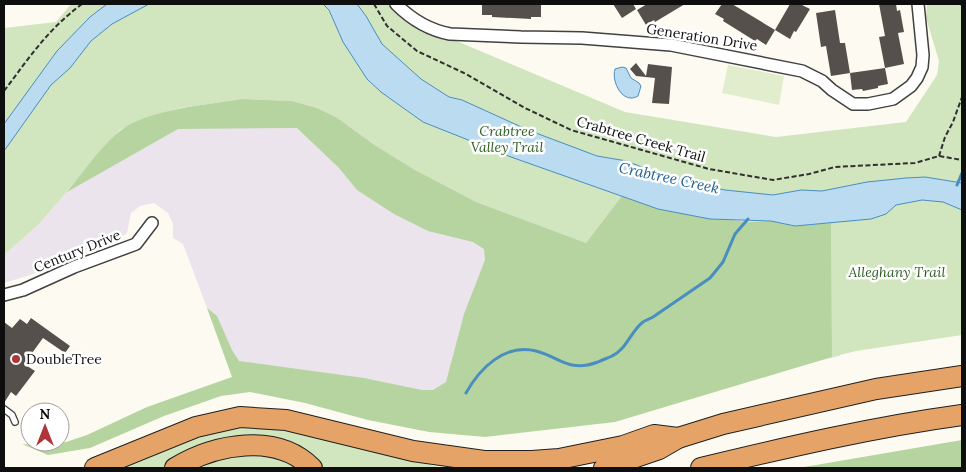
<svg xmlns="http://www.w3.org/2000/svg" width="966" height="472" viewBox="0 0 966 472" font-family="Lora,serif">
  <rect width="100%" height="100%" fill="#fdfbf1"/>
  <path fill="#ebe4ec" d="M242,99L292,101L336,117L373,144L415,170L586,243L632,182L831,203L840,356L586,415L233,377L183,244L173,238V224L168,213L154,203L140,206L131,213L127,233L118,239L75,253L40,272L4,283V255L38,225L104,148L141,120Z"/>
  <g fill="#d1e5be">
    <path d="M71,4H396L409,21L625,112L776,137L906,122L937,75L939,61L926,18L927,4H962V335L856,351L832,357L831,199L790,206L632,183L586,243L476,202L415,170L373,144L336,117L317,108L292,101L242,99L181,108L140,120L120,130L38,225L4,255V28L56,22Z"/>
    <path d="M256,426L292,431L438,467L451,468H320L277,442L167,468H121L216,431Z"/>
    <path d="M270,452L303,468H186L226,453Z"/>
  </g>
  <g fill="#b6d49f">
    <path d="M242,99L292,101L317,108L336,117L373,144L415,170L476,202L586,243L622,196L639,201L658,209L746,222L771,221L795,226L831,223L832,357L615,422L485,437L429,432L368,420L305,403L250,392L221,396L164,416L90,448L48,455L22,444L45,446L66,442L87,435L147,407L232,377L207,308L217,316L232,350L239,361L364,378L422,390H433L446,382L464,314L485,260L484,249L473,242L428,231L394,214L357,190L339,168L297,128L178,129L67,192C82,174 102,145 120,131C145,110 210,104 242,99Z"/>
    <path d="M962,440V468H797L816,465Z"/>
  </g>
  <path fill="#e2edce" d="M728,65L784,76L779,105L722,93Z"/>
  <g fill="#bbdbf0" stroke="#498ebf">
    <path d="M107,4H149L112,24L91,41L70,68L51,85L4,151V124L57,51L90,17Z"/>
    <path d="M323,4H357L366,16L382,44L421,79L449,97L462,100L528,130L597,156L627,161L656,173L703,185L725,190L773,195L801,190L822,191L867,182L906,178L925,177L962,183V210L943,202L922,200L896,205L886,214L871,219L795,226L771,221L710,219L658,209L511,157L423,122L381,92L367,79L343,42L329,10Z"/>
    <path d="M622,67L626,68L631,78L639,83L641,86L638,96C623,105 611,82 615,69Z"/>
  </g>
  <g fill="none" stroke-linecap="round" stroke-linejoin="round">
    <g stroke="#498ebf" stroke-width="3">
      <path d="M961,4L962,5"/>
      <path d="M957,185L962,173"/>
      <path d="M466,393C480,368 505,343 536,351C560,357 568,373 598,362C602,360 608,358 612,356C626,350 631,331 643,322C645,320 650,319 653,317L710,278L723,262L735,234L748,219"/>
    </g>
  </g>
  <g fill="#56504c">
    <path d="M482,4H541V17H531V19L492,17V15H482Z"/>
    <path d="M613,4H633L636,9L622,18Z"/>
    <path d="M647,4H685L655,22L654,20L646,25L637,10Z"/>
    <path d="M722,4H732L775,30L766,45L757,39L755,41L723,21L724,19L715,14Z"/>
    <path d="M790,4H800L810,9L796,32L794,31L790,39L775,30Z"/>
    <path d="M879,4H896L897,11L900,10L904,32L898,33L904,64L885,68L879,37L885,36Z"/>
    <path d="M835,10L840,43H845L850,73L831,76L826,46L821,47L816,13Z"/>
    <path d="M636,63L646,76L648,64L672,67L669,104L652,103L655,78L636,76L630,69Z"/>
    <path d="M885,68L888,84L878,86V88L863,91L862,89L852,90L850,73Z"/>
    <path d="M31,318L70,346L65,353L43,338L24,364L35,371L16,396L11,392L4,403V322L12,328L20,319L27,324Z"/>
  </g>
  <g fill="none" stroke-linecap="round" stroke-linejoin="round">
    <g stroke="#414141" stroke-width="8">
      <path id="service" d="M4,409L12,415L15,422"/>
    </g>
    <g stroke="#414141" stroke-width="14">
      <g id="minor">
        <path d="M396,4C411,19 429,30 450,34L521,37L582,38L671,45L802,71L822,81L832,90L853,104H868L893,99L911,86L917,78L922,67L923,55L918,4"/>
        <path d="M4,295L23,290L74,267L136,244L152,223"/>
      </g>
    </g>
    <g stroke="#1f1f1f" stroke-width="22">
      <g id="motorway">
        <path d="M95,468L196,427L240,417L286,420L413,451L484,461H532L559,459L623,446L654,435L678,438"/>
        <path d="M175,468C215,444 276,432 312,468"/>
        <path d="M604,468L659,449L678,438L723,424L876,389L962,376"/>
        <path d="M701,468C788,447 874,427 962,415"/>
      </g>
    </g>
    <g stroke="#303030" stroke-width="2" stroke-dasharray="5 2.5" stroke-linecap="butt">
      <path d="M374,4L387,26L417,51L464,73L525,108L571,130L709,169L773,180L809,174L835,167L915,163L939,156L962,160"/>
      <path d="M4,91C29,58 48,29 82,4"/>
      <path d="M939,156L945,137L953,122L962,97"/>
    </g>
    <use href="#service" stroke="#fff" stroke-width="5.5"/>
    <use href="#minor" stroke="#fff" stroke-width="11"/>
    <use href="#motorway" stroke="#e5a368" stroke-width="20"/>
  </g>
  <circle fill="#b03539" stroke="#fff" stroke-width="2" cx="16" cy="359" r="5"/>
  <g text-anchor="middle" stroke-width="5" stroke-linejoin="round" paint-order="stroke">
    <g font-size="14" fill="#0e0e0e" stroke="#fff">
      <text transform="translate(702 37) rotate(9)" y="5">Generation Drive</text>
      <text transform="translate(641 139) rotate(16)" y="5">Crabtree Creek Trail</text>
      <text transform="translate(77 251) rotate(-22)" y="5">Century Drive</text>
    </g>
    <g font-size="14" font-style="italic" fill="#305f25" stroke="#fff">
      <text x="507" y="136">Crabtree<tspan x="507" dy="16">Valley Trail</tspan></text>
      <text x="897" y="277">Alleghany Trail</text>
    </g>
    <g font-size="14" fill="#0e0e0e" stroke="#fff" text-anchor="start">
      <text x="26" y="364">DoubleTree</text>
    </g>
    <g font-size="15" font-style="italic" fill="#246193" stroke="#fff">
      <text transform="translate(669 178) rotate(12)" y="5">Crabtree Creek</text>
    </g>
  </g>
  <rect width="966" height="472" fill="none" stroke="#0e0e0e" stroke-width="10"/>
  <g transform="translate(45 427)"><circle r="24" fill="#ffffff" stroke="#9f9f9f"/>
  <path d="M0-4L9 19L0 12L-9 19Z" fill="#b03539"/>
  <text y="-8" font-size="14" font-weight="bold" text-anchor="middle" fill="#0e0e0e">N</text>
  </g>
</svg>
